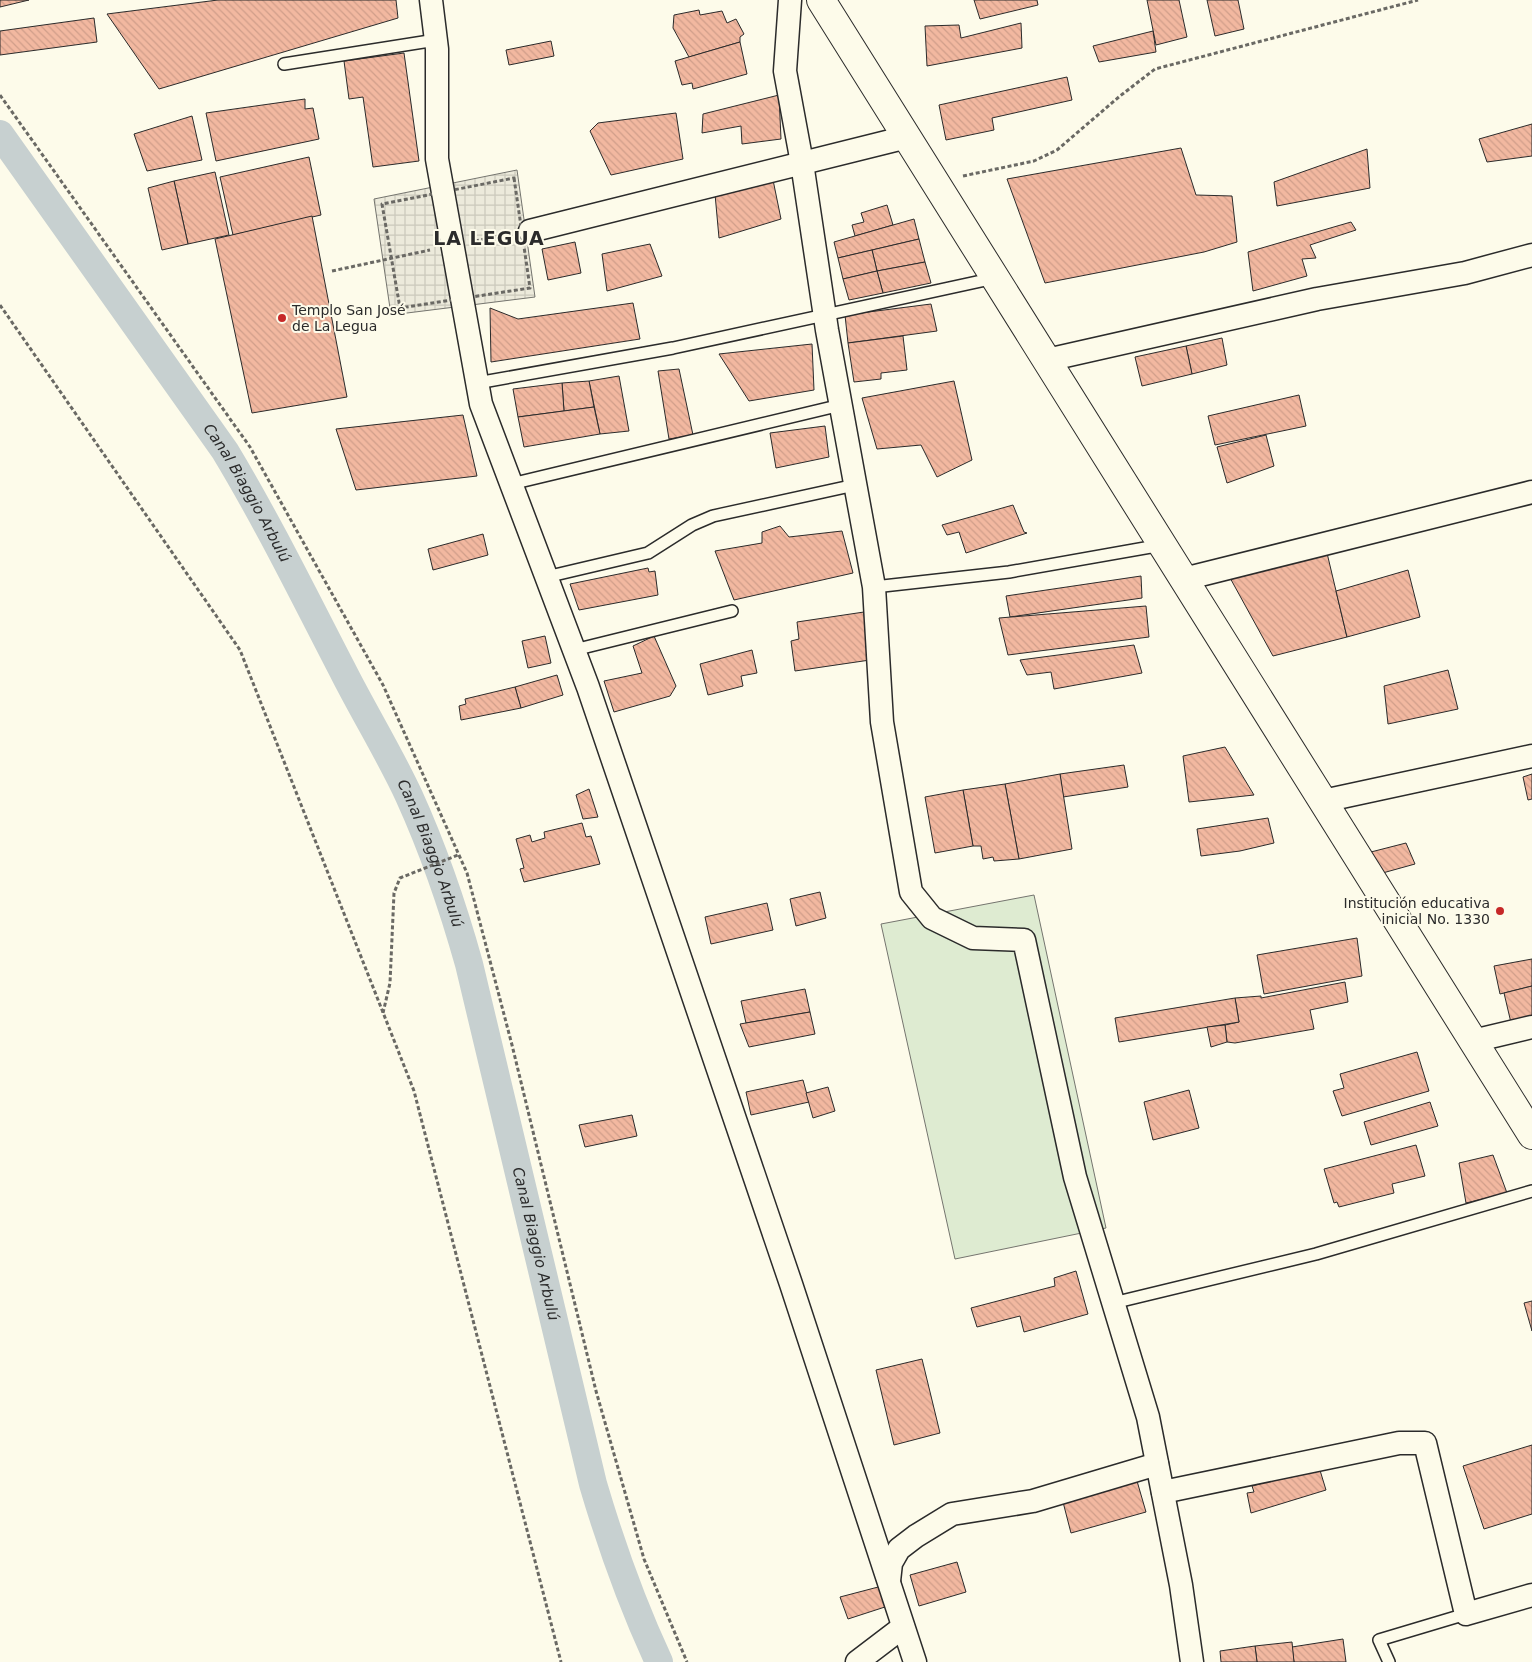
<svg xmlns="http://www.w3.org/2000/svg" width="1532" height="1662" viewBox="0 0 1532 1662" font-family="'DejaVu Sans',sans-serif">
  <defs>
    <pattern id="plaza-grid" width="8" height="8" patternUnits="userSpaceOnUse" patternTransform="scale(1.25)"><rect width="8" height="8" fill="#eceadb"/><path d="M0 4h8M4 0v8" fill="none" stroke="#cbc9bc"/></pattern>
    <pattern id="building-back-hatch" width="6" height="6" patternUnits="userSpaceOnUse" patternTransform="scale(1.25)"><rect width="6" height="6" fill="#f2b8a0"/><path d="M-1 5l2 2M0 0l6 6M5-1l2 2" fill="none" stroke="#d09e8a"/></pattern>
  </defs>
  <rect width="100%" height="100%" fill="#fdfbea"/>
  <path fill="#deebd1" stroke="#74746e" d="M1034,895L1106,1228L955,1259L881,924Z"/>
  <path fill="url(#plaza-grid)" stroke="#74746e" d="M517,170L535,297L391,315L374,199Z"/>
  <g fill="none" stroke-linecap="round" stroke-linejoin="round">
    <path stroke="#c7d0d0" stroke-width="28" id="s1" d="M0,134L225,451C269,524 306,600 345,675C366,716 390,755 409,796C434,851 453,907 469,964L593,1484C611,1545 632,1604 659,1662"/>
  </g>
  <g fill="url(#building-back-hatch)" stroke="#2b2b2b">
    <path d="M0,0H29L0,7Z"/>
    <path d="M218,0H396L398,18L159,89L107,14Z"/>
    <path d="M974,0H1037L1038,5L980,19Z"/>
    <path d="M1147,0H1179L1187,37L1156,45Z"/>
    <path d="M1207,0H1238L1244,29L1215,36Z"/>
    <path d="M699,10L700,15L722,11L727,23L736,19L744,34L740,37V42L689,57L673,28L674,15Z"/>
    <path d="M94,18L97,42L0,55V31Z"/>
    <path d="M1021,23L1022,48L927,66L925,26L959,25L961,38Z"/>
    <path d="M1153,31L1156,52L1099,62L1093,46Z"/>
    <path d="M551,41L554,56L509,65L506,50Z"/>
    <path d="M740,42L747,74L693,89L692,83L682,85L675,61Z"/>
    <path d="M404,53L419,161L373,167L363,97L349,99L344,61Z"/>
    <path d="M1067,77L1072,100L992,118L994,130L946,140L939,105Z"/>
    <path d="M779,95L781,139L742,144L741,126L702,133L703,114Z"/>
    <path d="M305,99V109L313,108L319,139L216,161L206,113Z"/>
    <path d="M676,113L683,159L611,175L590,131L598,123Z"/>
    <path d="M192,116L202,160L147,171L134,134Z"/>
    <path d="M1532,124V156L1487,162L1479,139Z"/>
    <path d="M1181,148L1196,195L1232,196L1237,242L1204,252L1045,283L1007,179Z"/>
    <path d="M1367,149L1370,188L1277,206L1274,182Z"/>
    <path d="M309,157L321,215L233,235L220,177Z"/>
    <path d="M215,172L229,235L188,244L174,181Z"/>
    <path d="M772,175L781,219L719,238L715,194Z"/>
    <path d="M174,181L188,244L162,250L148,188Z"/>
    <path d="M887,205L893,225L855,236L852,225L864,222L861,213Z"/>
    <path d="M312,216L347,397L252,413L215,239Z"/>
    <path d="M914,219L919,239L838,258L834,242Z"/>
    <path d="M1351,222L1356,230L1310,245L1316,258L1302,259L1307,276L1253,291L1248,252Z"/>
    <path d="M919,239L925,262L877,271L872,250Z"/>
    <path d="M575,242L581,273L548,280L542,249Z"/>
    <path d="M650,244L662,276L607,291L602,254Z"/>
    <path d="M872,250L877,271L843,279L838,258Z"/>
    <path d="M925,262L931,283L883,293L877,271Z"/>
    <path d="M877,271L883,293L849,300L843,279Z"/>
    <path d="M633,303L640,339L491,362L490,308L518,319Z"/>
    <path d="M931,304L937,331L848,343L845,315Z"/>
    <path d="M903,336L907,370L881,373V379L854,382L848,343Z"/>
    <path d="M1222,338L1227,365L1192,374L1186,346Z"/>
    <path d="M812,344L814,390L749,401L719,354Z"/>
    <path d="M1186,346L1192,374L1142,386L1135,357Z"/>
    <path d="M679,369L693,435L669,439L658,371Z"/>
    <path d="M619,376L629,431L600,434L589,381Z"/>
    <path d="M589,381L594,407L564,411L562,383Z"/>
    <path d="M954,381L972,460L937,477L921,445L877,449L862,398Z"/>
    <path d="M562,383L564,411L518,417L513,389Z"/>
    <path d="M1299,395L1306,426L1215,445L1208,416Z"/>
    <path d="M594,407L600,434L524,447L518,417Z"/>
    <path d="M463,415L477,476L356,490L336,429Z"/>
    <path d="M825,426L829,457L776,468L770,433Z"/>
    <path d="M1266,435L1274,466L1227,483L1217,447Z"/>
    <path d="M1013,505L1024,532L1027,533L966,553L959,532L947,535L942,525Z"/>
    <path d="M780,526L789,537L842,531L853,573L734,600L715,551L762,543V532Z"/>
    <path d="M483,534L488,555L433,570L428,549Z"/>
    <path d="M1327,553L1347,637L1273,656L1229,576Z"/>
    <path d="M648,568L649,572L655,571L658,595L579,610L570,584Z"/>
    <path d="M1408,570L1420,617L1347,637L1336,591Z"/>
    <path d="M1141,576L1142,598L1010,617L1006,596Z"/>
    <path d="M1146,606L1149,637L1008,655L999,618Z"/>
    <path d="M864,612L870,660L795,671L791,641L799,639L797,622Z"/>
    <path d="M545,636L551,663L528,668L522,641Z"/>
    <path d="M654,636L676,686L670,696L614,712L604,681L642,673L633,646Z"/>
    <path d="M1134,645L1142,673L1054,689L1051,672L1027,675L1020,660Z"/>
    <path d="M752,650L757,673L741,676L743,686L708,695L700,664Z"/>
    <path d="M1448,670L1458,709L1388,724L1384,686Z"/>
    <path d="M557,675L563,695L521,708L515,687Z"/>
    <path d="M515,687L521,708L461,720L459,706L466,704L465,699Z"/>
    <path d="M1225,747L1254,795L1189,802L1183,756Z"/>
    <path d="M1124,765L1128,787L1063,797L1060,774Z"/>
    <path d="M1060,774L1072,849L1019,859L1005,784Z"/>
    <path d="M1532,774V799L1528,800L1523,777Z"/>
    <path d="M1005,784L1019,859L994,861L993,857L983,859L981,846H973L963,790Z"/>
    <path d="M589,789L598,817L583,819L576,795Z"/>
    <path d="M963,790L973,846L935,853L925,797Z"/>
    <path d="M1268,818L1274,843L1240,851L1201,856L1197,829Z"/>
    <path d="M582,823L586,837L591,836L600,864L524,882L520,869L524,868L516,839L530,835L532,842L545,838L544,832Z"/>
    <path d="M1406,843L1415,864L1379,874L1367,853Z"/>
    <path d="M820,892L826,918L796,926L790,899Z"/>
    <path d="M767,903L773,930L711,944L705,917Z"/>
    <path d="M1357,938L1362,976L1264,994L1257,955Z"/>
    <path d="M1532,959V986L1500,994L1494,966Z"/>
    <path d="M1345,982L1348,1002L1310,1010L1314,1029L1235,1043L1227,1042L1225,1025L1239,1022L1235,998L1261,996V998Z"/>
    <path d="M1532,986V1022L1512,1027L1504,993Z"/>
    <path d="M805,989L810,1012L746,1023L741,1001Z"/>
    <path d="M1235,998L1239,1022L1119,1042L1115,1018Z"/>
    <path d="M810,1012L815,1034L749,1047L740,1024Z"/>
    <path d="M1225,1025L1227,1042L1211,1047L1207,1027Z"/>
    <path d="M1417,1052L1429,1091L1342,1116L1333,1091L1344,1088L1340,1074Z"/>
    <path d="M803,1080L809,1102L751,1115L746,1092Z"/>
    <path d="M828,1087L835,1111L813,1118L806,1093Z"/>
    <path d="M1189,1090L1199,1128L1153,1140L1144,1102Z"/>
    <path d="M1430,1102L1438,1126L1371,1145L1364,1122Z"/>
    <path d="M632,1115L637,1136L585,1147L579,1125Z"/>
    <path d="M1416,1145L1425,1176L1392,1184L1394,1193L1339,1207L1337,1202L1334,1203L1324,1169Z"/>
    <path d="M1493,1155L1507,1193L1466,1203L1459,1163Z"/>
    <path d="M1076,1271L1088,1314L1024,1332L1020,1316L977,1327L971,1308L1055,1286L1054,1278Z"/>
    <path d="M1532,1301V1331L1524,1303Z"/>
    <path d="M922,1359L940,1433L894,1445L876,1370Z"/>
    <path d="M1532,1445V1514L1484,1529L1463,1466Z"/>
    <path d="M1319,1467L1326,1490L1251,1513L1247,1493L1254,1492L1252,1486Z"/>
    <path d="M1137,1481L1146,1512L1071,1533L1063,1502Z"/>
    <path d="M957,1562L966,1592L919,1606L910,1575Z"/>
    <path d="M882,1586L888,1606L848,1619L840,1597Z"/>
    <path d="M1343,1639L1346,1662H1294L1292,1647Z"/>
    <path d="M1292,1642L1294,1662H1257L1255,1646Z"/>
    <path d="M1255,1646L1257,1662H1221L1220,1651Z"/>
  </g>
  <g fill="none" stroke-linecap="round" stroke-linejoin="round">
    <g stroke="#2b2b2b" stroke-width="14">
      <g id="service">
        <path d="M284,64L436,40"/>
        <path d="M477,383L673,348L995,278"/>
        <path d="M511,484L841,405"/>
        <path d="M546,577L648,553L692,525L713,516L855,485"/>
        <path d="M874,587L1009,572L1162,545"/>
        <path d="M574,650L732,611"/>
        <path d="M1113,1303L1316,1254L1532,1191"/>
        <path d="M1389,1662L1379,1640L1466,1614"/>
      </g>
    </g>
    <g stroke="#2b2b2b" stroke-width="25">
      <g id="minor">
        <path d="M431,0L437,49V159L481,404L588,687L791,1284L915,1662"/>
        <path d="M790,0L785,71L802,163L827,330L874,587L882,722L911,892L932,918L973,938L1024,940L1075,1177L1148,1417L1181,1585L1192,1662"/>
        <path d="M530,231L907,137"/>
        <path d="M1047,360L1317,299L1465,273L1532,255"/>
        <path d="M1184,579L1532,492"/>
        <path d="M1323,801L1532,756"/>
        <path d="M1473,1041L1532,1027"/>
        <path d="M1163,1492L1399,1443H1425L1466,1614L1532,1595"/>
        <path d="M889,1581L891,1563L899,1549L916,1536L952,1514L1033,1501L1157,1464"/>
        <path d="M857,1662L903,1627"/>
      </g>
    </g>
    <g stroke="#2b2b2b" stroke-width="30">
      <path id="secondary" d="M821,0L1532,1135"/>
    </g>
    <g stroke="#6a6964" stroke-width="3" stroke-dasharray="4 2.5" stroke-linecap="butt">
      <path d="M0,95L250,447L383,685L467,873L512,1045L596,1391L644,1559L687,1662"/>
      <path d="M963,176L1034,161L1057,150L1120,96L1155,69L1418,0"/>
      <path d="M514,178L530,288L400,308L382,204Z"/>
      <path d="M475,241L506,235"/>
      <path d="M332,271L430,250"/>
      <path d="M0,305L240,650L414,1091L561,1662"/>
      <path d="M383,1013L390,983L394,893L400,878L458,855"/>
    </g>
    <use href="#service" stroke="#fdfbea" stroke-width="11"/>
    <use href="#minor" stroke="#fdfbea" stroke-width="22"/>
    <use href="#secondary" stroke="#fdfbea" stroke-width="28"/>
  </g>
  <g fill="#c62828" stroke="#fdfbea" stroke-width="2">
    <circle cx="282" cy="318" r="5"/>
    <circle cx="1500" cy="911" r="5"/>
  </g>
  <g text-anchor="middle" stroke-width="4" stroke-linejoin="round" paint-order="stroke">
    <g font-size="14" fill="#2b2b2b" stroke="#fdfbea" text-anchor="start">
      <text x="292" y="315">Templo San José<tspan x="292" dy="16">de La Legua</tspan></text>
      <text x="1490" y="908" text-anchor="end">Institución educativa<tspan x="1490" dy="16">inicial No. 1330</tspan></text>
    </g>
    <g font-size="15" font-style="italic" fill="#2b2b2b" stroke="#fdfbea">
      <text dy="5" stroke="none"><textPath href="#s1" startOffset="436">Canal Biaggio Arbulú</textPath></text>
      <text dy="5" stroke="none"><textPath href="#s1" startOffset="841">Canal Biaggio Arbulú</textPath></text>
      <text dy="5" stroke="none"><textPath href="#s1" startOffset="1246">Canal Biaggio Arbulú</textPath></text>
    </g>
    <g font-size="19" font-weight="bold" letter-spacing="1" fill="#2b2b2b" stroke="#fdfbea">
      <text x="489" y="245">LA LEGUA</text>
    </g>
  </g>
</svg>
